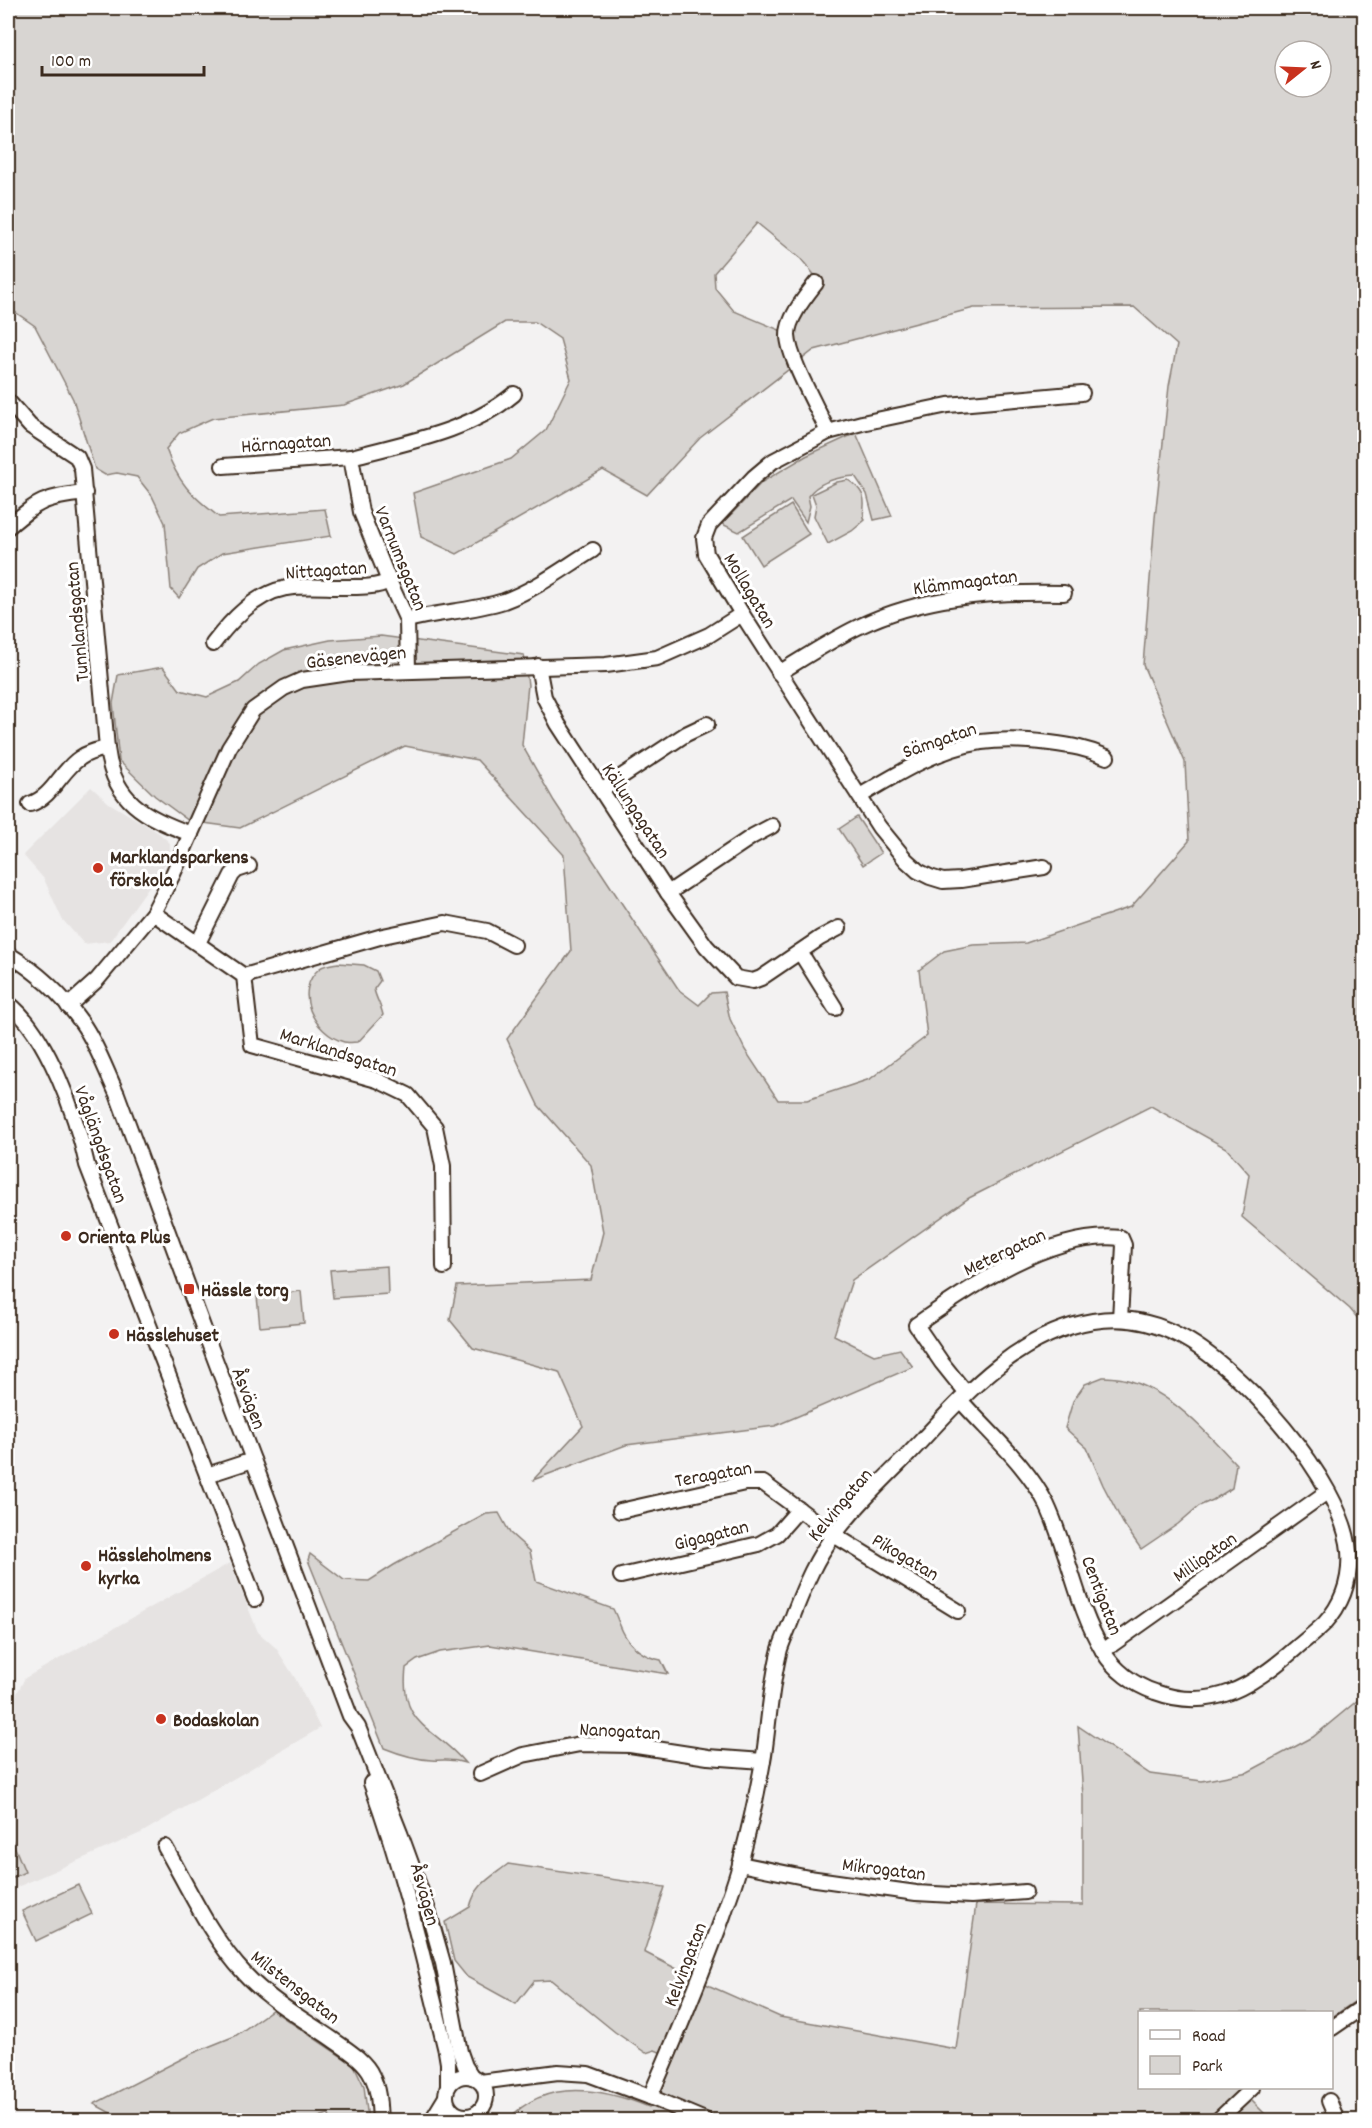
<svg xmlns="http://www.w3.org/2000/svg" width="1372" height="2128" viewBox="0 0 1372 2128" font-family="Dekko,sans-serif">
  <rect width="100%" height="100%" fill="#f3f2f2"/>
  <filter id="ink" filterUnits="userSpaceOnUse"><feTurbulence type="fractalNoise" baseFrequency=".0167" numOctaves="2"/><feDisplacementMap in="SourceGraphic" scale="12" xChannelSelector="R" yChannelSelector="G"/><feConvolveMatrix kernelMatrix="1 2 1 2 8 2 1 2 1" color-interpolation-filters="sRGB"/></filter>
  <g filter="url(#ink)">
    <g fill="#e6e3e2">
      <path d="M91,787L109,803L159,833L170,843V857L110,941L84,944L62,919L44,879L23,855Z"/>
      <path d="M230,1563L258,1632L276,1648L295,1678L320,1728L141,1833L8,1891V1710L25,1678Z"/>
    </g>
    <g fill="#d8d5d2" stroke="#8a8078" stroke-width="1.5" fill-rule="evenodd">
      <path d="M8,8H1364V1326L1350,1309L1242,1217L1249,1174L1226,1148L1151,1106L969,1198L852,1280L834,1335L874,1355L900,1349L913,1367L775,1426L626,1445L533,1480L583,1426L559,1372L473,1348L450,1320L457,1286L591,1280L603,1232L591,1165L538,1105L507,1039L571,951L564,855L477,760L405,746L240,828L189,821L155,796L119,761L113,703L118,675L163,667L180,690L207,697L239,682L259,664L284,650L330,640L381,636L524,655L528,685L522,745L554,801L679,990L699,1005L711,993L724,992L730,1019L745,1050L778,1100H807L870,1079L927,1036L919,970L944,951L973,945L1026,943L1131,907L1189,841L1185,762L1143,665L1155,518L1169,386L1177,345L1134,307L974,308L814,350L700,438L647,495L603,470L457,554L421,537L413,493L511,459L546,430L571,379L560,339L535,322H505L404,384L344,405L213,418L179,433L166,449C178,483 191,495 219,517L325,509L331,536L222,553L197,569L179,598L171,589L165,523L152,496L137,477L117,473L105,475L95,469L73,399L35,326L8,307ZM1285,51H1321V87H1285ZM757,223L801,259L822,284L804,306L789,334L734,311L715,288L714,273Z"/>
      <path d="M856,433L892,516L874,520L867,494L855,476C837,477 819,481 808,496L810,506L806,522L791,500L739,532L722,524L762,482L806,456Z"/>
      <path d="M848,480C857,486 865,493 864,505C864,511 862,513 865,520L852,531L828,544L814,516L816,505L812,494L837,482Z"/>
      <path d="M791,505L809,534L761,565L743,536Z"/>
      <path d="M857,817L881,853L863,865L839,829Z"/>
      <path d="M338,963L364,965L376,971L380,981L374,989C376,999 381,1005 383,1015L358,1042C354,1042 348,1043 344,1042C314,1034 292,991 320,968C324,965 333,964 338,963Z"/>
      <path d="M387,1266L388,1294L333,1298L330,1270Z"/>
      <path d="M301,1291L304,1323L260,1327L257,1296Z"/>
      <path d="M1103,1377C1158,1376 1201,1427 1236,1464L1232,1488L1213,1500L1199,1506L1178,1524L1141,1549L1123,1523L1103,1485L1087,1448L1065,1428L1073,1401L1085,1384Z"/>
      <path d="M499,1513L510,1533L530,1551L536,1581L613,1609C617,1617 619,1624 623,1632C630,1647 646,1658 661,1660L668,1674L490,1645L440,1652L417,1660L406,1668C399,1728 435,1726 465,1763C450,1758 446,1761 431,1760C415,1759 399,1754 384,1748L308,1560L310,1554L344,1580L369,1581L394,1565L486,1514Z"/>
      <path d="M1364,1695V1995L1332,2017V2012H1140V2088H1241L1240,2089L1271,2120H508C545,2078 602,2088 649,2107L672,2057L655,2050L646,2053L615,2032L551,1980L534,1981L516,2004L467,1977L454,1961L445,1922L470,1907C476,1884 490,1878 508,1864L665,1887L644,1952L710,1986L780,2017L956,2049L976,1904L1083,1905V1796L1078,1726L1150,1774L1202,1781L1248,1772L1313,1737Z"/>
      <path d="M8,1831L25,1872L8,1880Z"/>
      <path d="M78,1885L92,1914L36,1941L22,1911Z"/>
      <path d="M272,2010L354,2065L364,2086L368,2120H331L328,2114L311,2120H123L94,2104L193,2053L235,2036Z"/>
    </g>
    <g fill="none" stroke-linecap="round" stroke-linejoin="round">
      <g stroke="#3b2a1e" stroke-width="18">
        <g id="minor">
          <path d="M816,283C806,296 787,319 788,336C789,359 818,409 828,432"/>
          <path d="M8,401L30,426L77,457L82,469L107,748C113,801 145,817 191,834"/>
          <path d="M223,466L351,457"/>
          <path d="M8,527C40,500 43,498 85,493"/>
          <path d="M407,620C439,612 472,611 504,601C535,590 565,567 593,550"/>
          <path d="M213,644C231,620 255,594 286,588C304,585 324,587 343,587C357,587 376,588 389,581"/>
          <path d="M538,666L544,697L558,724L668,893L706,946L736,978L753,981L761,978L820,938L839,928"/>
          <path d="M408,670L407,620L389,581L361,512L351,457C407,442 469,432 514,394"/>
          <path d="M779,673C805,657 831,640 858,627C922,596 994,591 1064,593"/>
          <path d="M601,790L686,734L707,724"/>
          <path d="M860,796C897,774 937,749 981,742C1003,739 1027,740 1050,743C1072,746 1086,748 1107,757"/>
          <path d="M30,804C53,797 61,770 80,758C88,752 98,750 107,748"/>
          <path d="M1044,867L961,880L943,881L930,877L918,871L906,860L879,827L742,614L706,554L704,538L709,525L754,477L773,461L828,432L862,423L948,405L1082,393"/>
          <path d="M668,893L753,836L772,826"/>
          <path d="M153,913L244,976L252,1045L377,1080L408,1095L435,1127L443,1166L444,1267"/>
          <path d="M198,943L232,875L237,870L249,866"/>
          <path d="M800,952L835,1008"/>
          <path d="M8,954C36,971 63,996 82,1023C97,1044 106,1071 117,1094L213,1354L350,1716L358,1727L400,1833L428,1910L443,1963L460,2052L465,2066L472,2077"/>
          <path d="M244,976L383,936L445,923L487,931L514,945"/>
          <path d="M8,1003C47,1032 77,1118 87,1165L255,1599"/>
          <path d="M68,1006L97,980L153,913L173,874L229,748L253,710L284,688L302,680L349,673L606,665L657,658L709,635L742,614"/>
          <path d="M966,1393L942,1363L916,1325C970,1287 1052,1230 1121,1238L1124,1245L1120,1319"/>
          <path d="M207,1475L253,1460"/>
          <path d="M620,1511L745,1483H763L834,1535L958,1611"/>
          <path d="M621,1576L759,1544L777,1534L799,1509"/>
          <path d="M1103,1651L1327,1492"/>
          <path d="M480,1774L523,1755L580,1744L630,1745L708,1757L763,1761"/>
          <path d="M371,1783C403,1870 424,1961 446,2051L448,2063V2087"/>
          <path d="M165,1847C189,1889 211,1938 245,1974C269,2000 303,2019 332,2039C346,2049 365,2060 372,2076C379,2090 379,2106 380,2120"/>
          <path d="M740,1864L809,1878L916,1893L971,1896L1025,1892"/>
          <path d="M1332,2028L1364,2006"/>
          <circle cx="466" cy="2096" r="20"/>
          <path d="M480,2082L558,2072L588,2074L650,2097L705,2120"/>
          <path d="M650,2097C676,2037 701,1977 723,1916C729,1897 737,1879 741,1860C750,1826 758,1790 764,1755C769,1720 771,1683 780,1649C784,1637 790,1625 794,1613C805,1585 816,1558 834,1535C855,1507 882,1481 907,1456C959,1401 1014,1334 1093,1321C1123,1316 1151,1321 1178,1335C1239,1365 1343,1481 1349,1551C1351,1578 1343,1603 1325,1623C1316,1632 1305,1640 1295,1649C1254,1685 1212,1713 1155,1692C1134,1685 1114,1670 1103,1651C1076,1606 1069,1552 1047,1505C1027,1465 989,1433 960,1400"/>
          <path d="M1329,2101L1337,2120"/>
          <path d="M432,2120L446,2097"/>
          <path d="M1218,2120L1252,2088"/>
        </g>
      </g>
      <use href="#minor" stroke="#fff" stroke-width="14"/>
    </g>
  </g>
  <g fill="#c8321e" stroke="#fff" stroke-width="2">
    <circle cx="98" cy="868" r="6"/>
    <circle cx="66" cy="1236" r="6"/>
    <rect x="183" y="1283" width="12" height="12" rx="3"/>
    <circle cx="114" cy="1334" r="6"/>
    <circle cx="86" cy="1566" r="6"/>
    <circle cx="161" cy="1719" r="6"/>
  </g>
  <g text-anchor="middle" stroke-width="6" stroke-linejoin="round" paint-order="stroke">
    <g font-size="20" fill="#3b2a1e" stroke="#fff">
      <text transform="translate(286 442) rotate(-4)" y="7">Härnagatan</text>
      <text transform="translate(402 558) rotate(68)" y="7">Varnumsgatan</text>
      <text transform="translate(326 569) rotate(-4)" y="7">Nittagatan</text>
      <text transform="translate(965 581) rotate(-7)" y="7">Klämmagatan</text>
      <text transform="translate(751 590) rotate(59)" y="7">Mollagatan</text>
      <text transform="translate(76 622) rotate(-95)" y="7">Tunnlandsgatan</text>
      <text transform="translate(356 656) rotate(-6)" y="7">Gäsenevägen</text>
      <text transform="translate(939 739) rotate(-19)" y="7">Sämgatan</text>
      <text transform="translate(637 810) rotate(57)" y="7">Källungagatan</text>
      <text transform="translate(339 1051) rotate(18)" y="7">Marklandsgatan</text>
      <text transform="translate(102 1144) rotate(70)" y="7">Våglängdsgatan</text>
      <text transform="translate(1004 1251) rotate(-25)" y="7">Metergatan</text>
      <text transform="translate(250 1398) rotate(69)" y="7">Åsvägen</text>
      <text transform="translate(713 1473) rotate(-10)" y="7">Teragatan</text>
      <text transform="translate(839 1504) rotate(-50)" y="7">Kelvingatan</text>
      <text transform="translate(711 1534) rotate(-14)" y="7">Gigagatan</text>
      <text transform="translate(906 1556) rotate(31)" y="7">Pikogatan</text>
      <text transform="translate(1204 1556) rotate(-35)" y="7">Milligatan</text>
      <text transform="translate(1103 1595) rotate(69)" y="7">Centigatan</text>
      <text transform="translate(620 1730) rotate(3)" y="7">Nanogatan</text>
      <text transform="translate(884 1868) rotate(7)" y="7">Mikrogatan</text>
      <text transform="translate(426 1894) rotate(74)" y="7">Åsvägen</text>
      <text transform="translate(684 1964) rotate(-69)" y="7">Kelvingatan</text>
      <text transform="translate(296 1986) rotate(38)" y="7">Milstensgatan</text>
    </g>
    <g font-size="20" font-weight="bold" fill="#3b2a1e" stroke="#fff" text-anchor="start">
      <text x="110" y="863">Marklandsparkens<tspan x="110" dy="23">förskola</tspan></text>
      <text x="78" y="1243">Orienta Plus</text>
      <text x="201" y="1296">Hässle torg</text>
      <text x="126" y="1341">Hässlehuset</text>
      <text x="98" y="1561">Hässleholmens<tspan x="98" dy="23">kyrka</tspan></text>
      <text x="173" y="1726">Bodaskolan</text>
    </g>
  </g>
  <rect width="1372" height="2128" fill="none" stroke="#fff" stroke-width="30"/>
  <rect x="15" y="15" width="1342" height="2098" fill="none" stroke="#3b2a1e" stroke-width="2" filter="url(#ink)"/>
  <rect x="1138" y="2011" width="195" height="78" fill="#ffffff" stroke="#b1aaa5" stroke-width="1.5"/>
  <rect x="1150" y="2030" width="30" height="9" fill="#ffffff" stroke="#b1aaa5" stroke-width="1.5"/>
  <text x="1192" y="2041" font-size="18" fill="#3b2a1e">Road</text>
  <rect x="1150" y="2056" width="30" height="18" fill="#d8d5d2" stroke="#b1aaa5" stroke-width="1.5"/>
  <text x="1192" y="2071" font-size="18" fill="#3b2a1e">Park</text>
  <g transform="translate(1303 69) rotate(72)"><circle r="28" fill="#ffffff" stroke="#b1aaa5" stroke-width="1.5"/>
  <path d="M0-4.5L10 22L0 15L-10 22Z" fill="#c8321e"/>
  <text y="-9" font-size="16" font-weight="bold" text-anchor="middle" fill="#3b2a1e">N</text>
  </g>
  <path d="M42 66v9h162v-9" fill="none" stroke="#3b2a1e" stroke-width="3"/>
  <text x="51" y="66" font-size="18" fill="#3b2a1e" stroke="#ffffff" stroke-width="4.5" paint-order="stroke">100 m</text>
</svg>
